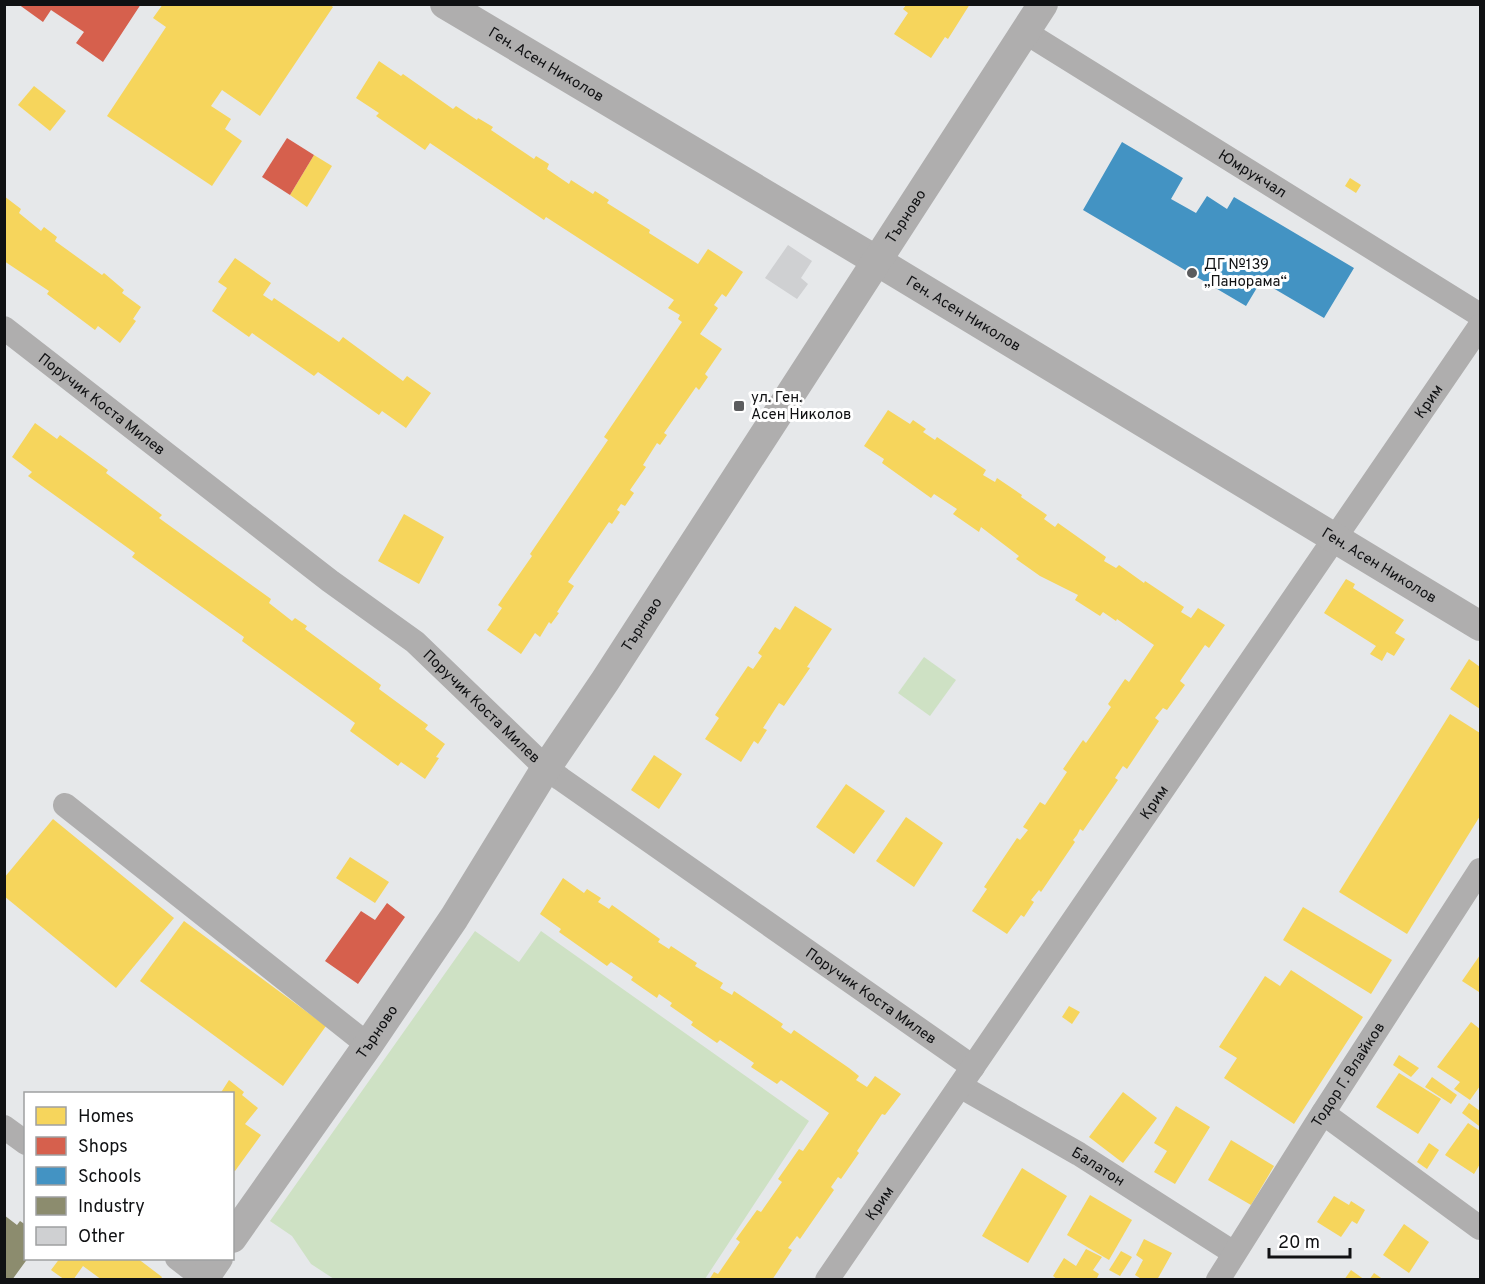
<svg xmlns="http://www.w3.org/2000/svg" width="1485" height="1284" viewBox="0 0 1485 1284" font-family="Overpass,sans-serif">
  <rect width="100%" height="100%" fill="#e6e8ea"/>
  <g fill="#cee1c4">
    <path d="M924,657L956,680L930,716L898,693Z"/>
    <path d="M475,931L519,962L541,931L809,1121L705,1279H334L311,1264L292,1236L270,1221Z"/>
  </g>
  <g fill="#f6d55c">
    <path d="M163,4H329L333,7L260,116L222,90L211,106L231,119L225,129L242,141L212,186L107,116L166,27L153,18Z"/>
    <path d="M907,4H970L948,39L945,37L931,58L894,34L908,13L903,9Z"/>
    <path d="M379,61L401,76L403,74L453,109L456,106L477,120L478,118L493,127L491,130L534,159L536,156L549,164L547,169L569,184L571,180L593,194L595,191L609,200L607,203L650,230L649,233L698,264L708,249L743,272L726,297L722,294L714,305L718,308L700,334L722,349L705,374L708,377L699,390L696,387L664,433L667,435L660,445L657,443L643,465L646,467L630,490L634,493L625,506L621,504L617,510L620,512L612,524L609,522L568,582L574,586L557,612L559,613L551,624L549,622L540,637L535,633L521,654L487,630L502,608L498,605L532,556L530,554L608,440L604,437L682,322L678,319L680,315L668,308L674,300L546,217L544,220L430,143L425,150L376,116L379,113L356,98Z"/>
    <path d="M34,86L66,111L50,131L18,105Z"/>
    <path d="M314,155L332,166L307,207L290,195Z"/>
    <path d="M1350,178L1361,185L1356,193L1345,186Z"/>
    <path d="M4,196L21,209L19,213L41,231L44,227L57,237L55,241L102,275L104,273L124,290L122,293L141,307L133,319L136,321L120,343L98,326L95,330L47,294L49,291L4,261Z"/>
    <path d="M235,258L271,283L263,295L272,301L274,298L339,342L343,337L403,381L407,376L431,393L406,428L382,411L379,415L318,372L314,376L252,333L249,337L212,311L227,288L218,282Z"/>
    <path d="M888,410L910,424L913,420L926,429L923,432L935,440L937,437L986,470L983,475L995,482L997,478L1022,495L1021,497L1047,515L1044,519L1055,527L1058,523L1106,557L1104,561L1116,568L1119,565L1144,583L1145,581L1184,607L1181,612L1191,618L1198,608L1225,625L1209,648L1205,645L1180,681L1185,685L1167,710L1163,708L1155,718L1159,721L1127,769L1123,766L1115,778L1118,780L1083,831L1080,829L1077,835L1073,840L1075,842L1041,892L1039,890L1031,900L1034,902L1024,917L1021,915L1007,934L972,911L987,889L984,887L1017,838L1020,840L1028,830L1023,827L1040,802L1045,805L1067,772L1063,769L1083,740L1086,743L1111,707L1108,704L1125,679L1129,682L1154,645L1117,619L1116,621L1103,612L1100,616L1075,600L1078,595L1040,576L1016,559L1019,556L981,527L979,532L953,514L957,509L934,494L931,498L882,463L884,459L864,446Z"/>
    <path d="M35,423L57,439L60,435L108,470L106,473L162,515L159,518L271,599L269,603L292,621L295,618L307,626L305,629L381,685L379,689L428,725L425,729L445,744L436,757L439,758L425,779L401,762L398,766L350,731L355,723L242,641L244,637L132,557L135,553L28,476L32,472L12,457Z"/>
    <path d="M404,514L444,537L419,584L378,561Z"/>
    <path d="M1346,579L1355,584L1353,588L1404,620L1395,633L1405,639L1394,656L1387,652L1382,661L1370,654L1376,646L1324,613Z"/>
    <path d="M795,606L832,629L807,667L810,668L784,706L779,703L763,728L767,730L758,744L754,741L741,762L705,739L719,718L715,715L748,666L753,669L762,656L758,653L775,627L780,630Z"/>
    <path d="M1469,659L1480,667V709L1450,689Z"/>
    <path d="M1450,714L1480,733V816L1407,934L1339,892Z"/>
    <path d="M654,755L682,774L659,809L631,790Z"/>
    <path d="M846,784L885,811L854,854L816,827Z"/>
    <path d="M906,817L943,843L914,887L876,861Z"/>
    <path d="M53,819L174,918L116,988L4,896V878Z"/>
    <path d="M350,857L389,882L375,903L336,878Z"/>
    <path d="M563,878L584,893L587,889L601,898L598,902L609,909L612,905L660,939L658,942L669,949L671,946L697,963L695,966L723,983L720,988L732,995L734,991L783,1024L781,1027L785,1030L791,1034L794,1030L849,1068L859,1076L856,1080L867,1087L875,1076L901,1094L885,1115L882,1114L857,1151L859,1153L841,1179L838,1177L831,1187L834,1190L800,1239L797,1236L788,1248L792,1250L772,1280H709L714,1272L718,1274L740,1242L736,1239L757,1210L761,1212L782,1182L778,1179L799,1149L803,1151L829,1113L781,1080L777,1084L751,1067L754,1063L720,1040L717,1043L691,1025L693,1022L670,1006L672,1003L659,994L657,998L631,980L633,977L611,962L607,966L559,932L561,929L540,914Z"/>
    <path d="M1303,907L1392,960L1371,994L1283,940Z"/>
    <path d="M184,921L326,1026L283,1086L140,981Z"/>
    <path d="M1480,955V990L1479,992L1462,981Z"/>
    <path d="M1291,970L1363,1017L1294,1124L1224,1078L1237,1058L1219,1047L1265,976L1280,986Z"/>
    <path d="M1069,1006L1080,1012L1072,1024L1062,1017Z"/>
    <path d="M1471,1022L1480,1029V1086L1470,1100L1454,1089L1460,1082L1437,1067Z"/>
    <path d="M1399,1055L1419,1068L1411,1077L1393,1065Z"/>
    <path d="M1399,1073L1441,1099L1418,1134L1376,1107Z"/>
    <path d="M1432,1077L1457,1095L1451,1104L1425,1087Z"/>
    <path d="M229,1080L244,1092L242,1095L258,1108L245,1124L261,1135L235,1171L232,1170V1094H220Z"/>
    <path d="M1123,1092L1157,1118L1123,1163L1089,1137Z"/>
    <path d="M1469,1103L1480,1111V1125L1479,1126L1462,1113Z"/>
    <path d="M1176,1106L1210,1127L1175,1184L1154,1172L1167,1151L1154,1143Z"/>
    <path d="M1468,1123L1480,1131V1164L1474,1174L1445,1155Z"/>
    <path d="M1231,1140L1274,1166L1251,1205L1208,1180Z"/>
    <path d="M1429,1143L1439,1150L1427,1169L1417,1162Z"/>
    <path d="M1022,1168L1067,1196L1028,1263L982,1236Z"/>
    <path d="M1090,1195L1132,1220L1109,1260L1067,1235Z"/>
    <path d="M1334,1196L1349,1205L1351,1201L1365,1210L1357,1224L1352,1221L1341,1237L1317,1222Z"/>
    <path d="M1404,1224L1429,1242L1409,1273L1383,1255Z"/>
    <path d="M1144,1239L1172,1253L1157,1280H1143L1135,1275L1143,1260L1136,1255Z"/>
    <path d="M1086,1249L1102,1257L1093,1270L1099,1274L1096,1280H1058L1053,1276L1064,1258L1076,1266Z"/>
    <path d="M1121,1251L1132,1257L1120,1276L1109,1270Z"/>
    <path d="M60,1258H137L162,1277L160,1280H102L83,1266L73,1280H65L51,1270Z"/>
    <path d="M1351,1270L1365,1280H1344Z"/>
    <path d="M1374,1273L1384,1280H1369Z"/>
  </g>
  <g fill="#d6604d">
    <path d="M18,4H141L103,62L76,43L84,32L51,10L43,22Z"/>
    <path d="M287,138L314,155L290,195L262,177Z"/>
    <path d="M387,903L405,917L358,984L325,961L361,911L375,920Z"/>
  </g>
  <path fill="#4393c3" d="M1122,142L1183,178L1171,199L1196,213L1207,196L1227,209L1234,197L1354,268L1324,318L1261,281L1246,306L1083,210Z"/>
  <path fill="#8c8c6e" d="M4,1215L17,1225L20,1221L26,1225V1258H28L12,1280H4Z"/>
  <path fill="#cfd0d2" d="M788,245L812,261L801,278L808,284L797,299L765,278Z"/>
  <g fill="none" stroke-linecap="round" stroke-linejoin="round">
    <g stroke="#afaeae" stroke-width="24">
      <path id="s1" d="M1025,32L1480,315"/>
      <path id="s2" d="M4,328L330,581L415,642L546,768L561,779L973,1067"/>
      <path d="M65,805L368,1045"/>
      <path id="s3" d="M960,1086L1079,1154L1234,1253"/>
      <path d="M1323,1113L1480,1228"/>
      <path d="M4,1127L26,1143"/>
      <path d="M177,1258L204,1279"/>
      <path id="s4" d="M827,1280L1480,326"/>
      <path id="s5" d="M1218,1280L1323,1113L1480,870"/>
    </g>
    <g stroke="#afaeae" stroke-width="30">
      <path id="s6" d="M445,4L877,261L1480,626"/>
      <path id="s7" d="M232,1238L368,1045L454,918L546,768L605,681L1043,4"/>
      <path d="M203,1280L218,1258"/>
    </g>
  </g>
  <g fill="#5b5c5e" stroke="#fff" stroke-width="2">
    <circle cx="1192" cy="273" r="6"/>
    <rect x="733" y="400" width="12" height="12" rx="3"/>
  </g>
  <g text-anchor="middle" stroke-width="6" stroke-linejoin="round" paint-order="stroke">
    <g font-size="15" fill="#101113" stroke="#fff">
      <text dy="5" stroke="none"><textPath href="#s6" startOffset="118">Ген. Асен Николов</textPath></text>
      <text dy="5" stroke="none"><textPath href="#s1" startOffset="268">Юмрукчал</textPath></text>
      <text dy="5" stroke="none"><textPath href="#s7" startOffset="1224">Търново</textPath></text>
      <text dy="5" stroke="none"><textPath href="#s6" startOffset="604">Ген. Асен Николов</textPath></text>
      <text dy="5" stroke="none"><textPath href="#s4" startOffset="1065">Крим</textPath></text>
      <text dy="5" stroke="none"><textPath href="#s2" startOffset="124">Поручик Коста Милев</textPath></text>
      <text dy="5" stroke="none"><textPath href="#s6" startOffset="1090">Ген. Асен Николов</textPath></text>
      <text dy="5" stroke="none"><textPath href="#s7" startOffset="738">Търново</textPath></text>
      <text dy="5" stroke="none"><textPath href="#s2" startOffset="610">Поручик Коста Милев</textPath></text>
      <text dy="5" stroke="none"><textPath href="#s4" startOffset="579">Крим</textPath></text>
      <text dy="5" stroke="none"><textPath href="#s2" startOffset="1096">Поручик Коста Милев</textPath></text>
      <text dy="5" stroke="none"><textPath href="#s7" startOffset="252">Търново</textPath></text>
      <text dy="5" stroke="none"><textPath href="#s5" startOffset="243">Тодор Г. Влайков</textPath></text>
      <text dy="5" stroke="none"><textPath href="#s3" startOffset="160">Балатон</textPath></text>
      <text dy="5" stroke="none"><textPath href="#s4" startOffset="93">Крим</textPath></text>
    </g>
    <g font-size="15" fill="#101113" stroke="#fff" text-anchor="start">
      <text x="1204" y="269">ДГ №139<tspan x="1204" dy="17">„Панорама“</tspan></text>
      <text x="751" y="402">ул. Ген.<tspan x="751" dy="17">Асен Николов</tspan></text>
    </g>
  </g>
  <rect width="1485" height="1284" fill="none" stroke="#101113" stroke-width="12"/>
  <rect x="24" y="1092" width="210" height="168" fill="#ffffff" stroke="#9fa0a1" stroke-width="1.5"/>
  <rect x="36" y="1107" width="30" height="18" fill="#f6d55c" stroke="#9fa0a1" stroke-width="1.5"/>
  <text x="78" y="1122" font-size="18" fill="#101113">Homes</text>
  <rect x="36" y="1137" width="30" height="18" fill="#d6604d" stroke="#9fa0a1" stroke-width="1.5"/>
  <text x="78" y="1152" font-size="18" fill="#101113">Shops</text>
  <rect x="36" y="1167" width="30" height="18" fill="#4393c3" stroke="#9fa0a1" stroke-width="1.5"/>
  <text x="78" y="1182" font-size="18" fill="#101113">Schools</text>
  <rect x="36" y="1197" width="30" height="18" fill="#8c8c6e" stroke="#9fa0a1" stroke-width="1.5"/>
  <text x="78" y="1212" font-size="18" fill="#101113">Industry</text>
  <rect x="36" y="1227" width="30" height="18" fill="#cfd0d2" stroke="#9fa0a1" stroke-width="1.5"/>
  <text x="78" y="1242" font-size="18" fill="#101113">Other</text>
  <path d="M1269 1248v9h81v-9" fill="none" stroke="#101113" stroke-width="3"/>
  <text x="1278" y="1248" font-size="18" fill="#101113" stroke="#ffffff" stroke-width="4.5" paint-order="stroke">20 m</text>
</svg>
